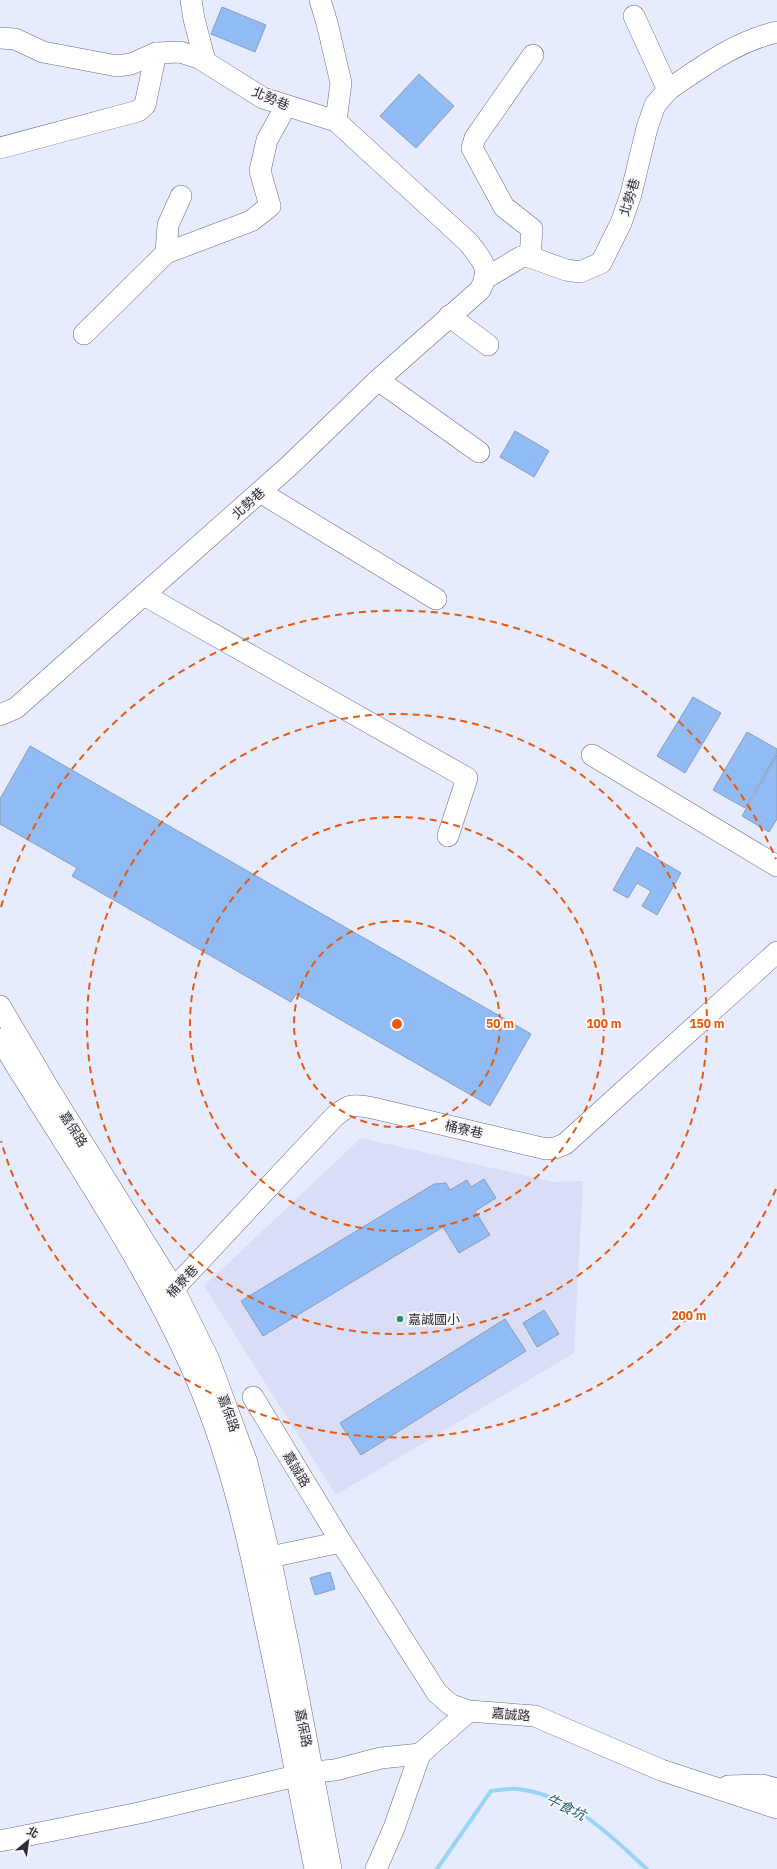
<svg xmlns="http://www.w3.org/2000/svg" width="777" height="1869" viewBox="0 0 777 1869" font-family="'IBM Plex Sans','Noto Sans TC',sans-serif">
  <rect width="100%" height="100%" fill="#e7ebfe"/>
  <path fill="#d9ddf5" d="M361,1138L554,1182L583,1181L574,1353L336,1495L204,1286Z"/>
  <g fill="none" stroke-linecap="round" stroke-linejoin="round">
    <path stroke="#9ad4f5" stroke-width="4" d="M437,1869L491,1791C499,1790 510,1788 518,1789C573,1796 608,1834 647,1869"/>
  </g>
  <g fill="#90bbf4" stroke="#8a9db8">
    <path d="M222,7L266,25L255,52L211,34Z"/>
    <path d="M419,74L454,106L416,148L380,116Z"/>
    <path d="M515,431L549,451L534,477L500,457Z"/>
    <path d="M693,697L721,713L685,773L657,756Z"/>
    <path d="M747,732L777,749V753L745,808L713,790Z"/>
    <path d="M30,746L531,1034L490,1106L296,994L291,1002L72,876L77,868L0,824V799Z"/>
    <path d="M777,755V819L769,832L742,816Z"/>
    <path d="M637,847L681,873L657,915L642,906L651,891L637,883L628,898L613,890Z"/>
    <path d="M484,1179L496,1198L475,1211L490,1235L459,1253L443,1227L263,1336L241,1301L434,1184L446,1183L450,1190L467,1180L471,1187Z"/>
    <path d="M544,1310L559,1334L537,1347L523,1323Z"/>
    <path d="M505,1319L526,1351L361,1455L340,1423Z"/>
    <path d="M330,1572L335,1589L315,1595L310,1578Z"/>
  </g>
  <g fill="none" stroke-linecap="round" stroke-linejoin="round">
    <g stroke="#656a86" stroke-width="22">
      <g id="minor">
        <path d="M191,0L194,19L205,61"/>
        <path d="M320,0L327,23L341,83L336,121"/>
        <path d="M0,38L15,39L43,52L117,66L131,64L156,53L180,52L199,58L263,98L336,121L469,243C482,261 492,268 480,290L378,380L289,466L16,708L0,715"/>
        <path d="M668,90C701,67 737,41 777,32"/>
        <path d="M0,148L138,111L145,105L156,53"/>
        <path d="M166,253L251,221L270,206L260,171L267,140L286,106"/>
        <path d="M530,257L532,229L504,207L472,148L475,138L533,55"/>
        <path d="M486,278L521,257H530L566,270L580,272L601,263L621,223L631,194L647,128L655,105L668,90L634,16"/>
        <path d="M449,316L488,345"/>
        <path d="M84,334L166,253L168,225L181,196"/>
        <path d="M378,380L479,452"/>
        <path d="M260,492L436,599"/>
        <path d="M144,595L467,778L448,836"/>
        <path d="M592,755L777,866"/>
        <path d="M0,1006L49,1089L174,1289L209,1360L226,1406L247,1463L270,1557L289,1648L331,1869"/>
        <path d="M0,1039C63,1144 136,1246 187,1358C226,1441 247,1532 265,1621C283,1704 298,1786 315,1869"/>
        <path d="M165,1298L334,1117C349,1104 352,1104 373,1108L546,1149L555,1148L565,1144L777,952"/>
        <path d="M253,1397L341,1542"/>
        <path d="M256,1560L341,1542L437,1693L451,1705L469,1711L535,1716L661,1770L777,1808"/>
        <path d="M313,1772L335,1770L381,1758L420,1754"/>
        <path d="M728,1786L762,1785L777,1789"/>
        <path d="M0,1841L139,1813L296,1776"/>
        <path d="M376,1869L394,1828L420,1754L469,1711"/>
      </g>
    </g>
    <use href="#minor" stroke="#fff" stroke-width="21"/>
  </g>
  <g fill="none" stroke="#e8590c" stroke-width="2" stroke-dasharray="7 5">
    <circle cx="397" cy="1024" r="103"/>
    <circle cx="397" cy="1024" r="207"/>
    <circle cx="397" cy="1024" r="310"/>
    <path d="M776 1189A413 413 0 0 1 1 1141M1 907A413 413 0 0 1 776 859"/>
  </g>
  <circle fill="#218e6d" stroke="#f9f9f9" stroke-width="1.5" cx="400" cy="1319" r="4"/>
  <g text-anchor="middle" stroke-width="4" stroke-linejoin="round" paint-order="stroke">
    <g font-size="13" fill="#2c2d3a" stroke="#f9f9f9">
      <text transform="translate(271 98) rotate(23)" y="5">北勢巷</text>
      <text transform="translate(629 197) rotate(-73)" y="5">北勢巷</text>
      <text transform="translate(248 503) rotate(-42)" y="5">北勢巷</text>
      <text transform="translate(74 1129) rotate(57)" y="5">嘉保路</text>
      <text transform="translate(464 1129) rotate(13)" y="5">桶寮巷</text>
      <text transform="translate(182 1281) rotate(-47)" y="5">桶寮巷</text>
      <text transform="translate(229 1413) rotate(70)" y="5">嘉保路</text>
      <text transform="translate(297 1469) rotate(59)" y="5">嘉誠路</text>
      <text transform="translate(511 1714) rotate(5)" y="5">嘉誠路</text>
      <text transform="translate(304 1728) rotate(79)" y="5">嘉保路</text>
    </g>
    <g font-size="13" fill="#2c2d3a" stroke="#f9f9f9" text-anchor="start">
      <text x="408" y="1324">嘉誠國小</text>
    </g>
    <g font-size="14" font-style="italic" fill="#225a77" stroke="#f9f9f9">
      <text transform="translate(566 1807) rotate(26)" y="5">牛食坑</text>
    </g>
  </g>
  <circle cx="397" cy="1024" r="6" fill="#e8590c" stroke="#f9f9f9" stroke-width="2"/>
  <g font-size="12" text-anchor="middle" font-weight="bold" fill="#e8590c" stroke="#f9f9f9" stroke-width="4" stroke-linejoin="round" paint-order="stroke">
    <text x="500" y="1028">50 m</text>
    <text x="604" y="1028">100 m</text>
    <text x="707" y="1028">150 m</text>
    <text x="689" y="1320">200 m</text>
  </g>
  <g transform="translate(28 1841) rotate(29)" stroke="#f9f9f9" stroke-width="3" paint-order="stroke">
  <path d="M0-3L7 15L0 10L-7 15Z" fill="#2c2d3a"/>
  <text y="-6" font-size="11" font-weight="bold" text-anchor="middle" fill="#2c2d3a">北</text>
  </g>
</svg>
